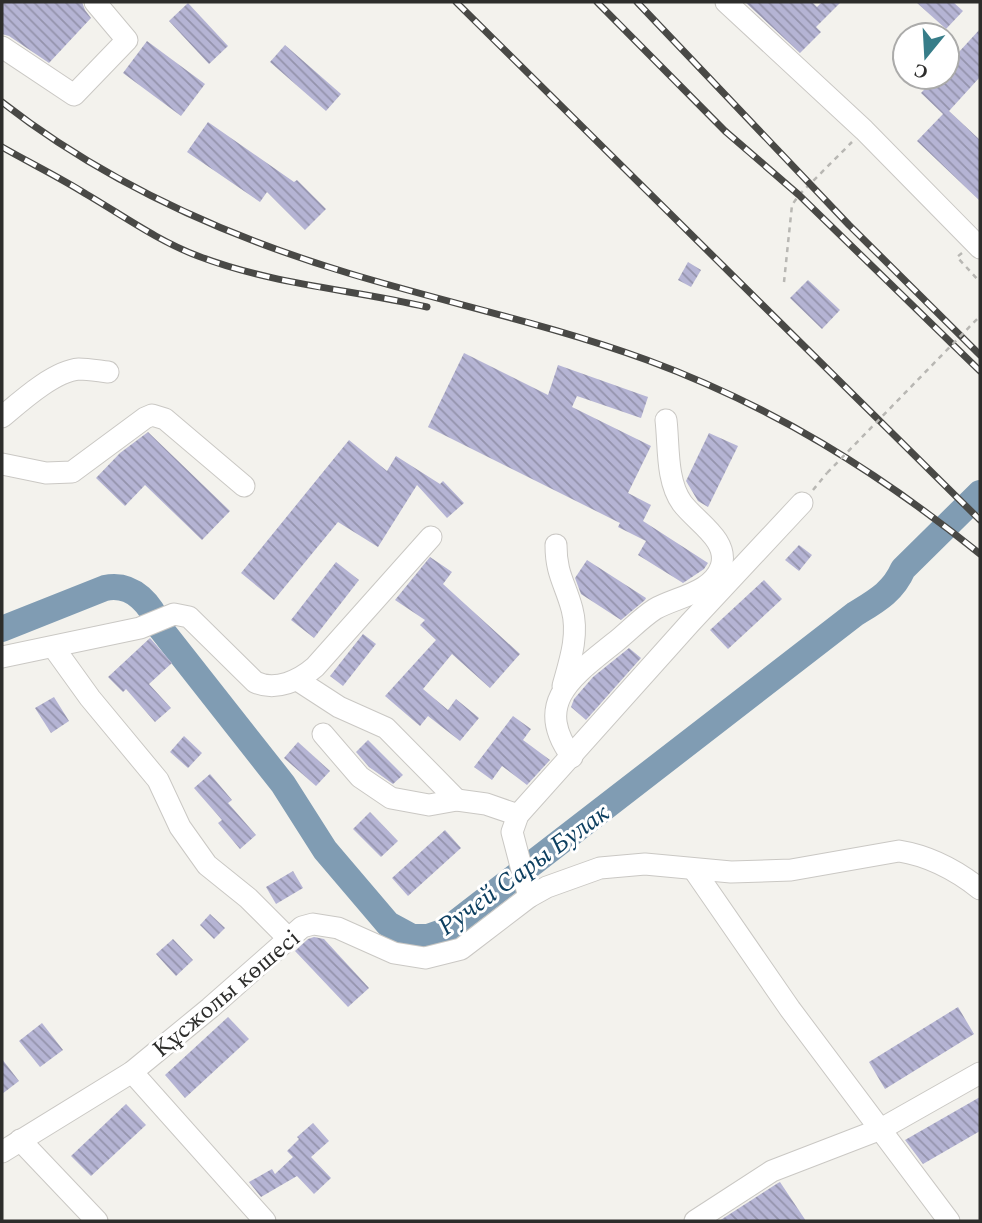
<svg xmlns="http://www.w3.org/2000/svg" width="982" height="1223" viewBox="0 0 982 1223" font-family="Spectral,serif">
  <defs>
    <pattern id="building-back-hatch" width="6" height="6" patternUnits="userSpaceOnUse" patternTransform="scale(1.75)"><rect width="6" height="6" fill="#b5b4d4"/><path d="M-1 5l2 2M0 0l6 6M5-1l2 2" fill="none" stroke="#9493ac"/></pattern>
  </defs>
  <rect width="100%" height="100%" fill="#f3f2ed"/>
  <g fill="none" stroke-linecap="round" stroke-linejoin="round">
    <path stroke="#809cb3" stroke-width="26" d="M2,629L105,588C134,582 152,606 161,629L283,784L325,850L388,924L412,937H428L445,931L855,614C876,601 893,592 903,569L980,493"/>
  </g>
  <g fill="url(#building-back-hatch)">
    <path d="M2,2H82L85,10L91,18L49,63L9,36L2,34Z"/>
    <path d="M745,2H812L817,7L822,2H841L816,27L821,32L800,53Z"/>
    <path d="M916,2H953L963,11L946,29Z"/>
    <path d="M188,3L228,46L209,64L169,21Z"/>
    <path d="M980,29V77L949,111L980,140V201L917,141L943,114L921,93L936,77H947V65Z"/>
    <path d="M147,41L205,84L181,116L123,73Z"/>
    <path d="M285,45L341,94L326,111L270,62Z"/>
    <path d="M208,122L294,182L297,180L326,209L305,230L267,192L260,202L187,152Z"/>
    <path d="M688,262L701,270L691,287L678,280Z"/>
    <path d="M808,280L840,310L822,329L790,298Z"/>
    <path d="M464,353L548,395L558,365L648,397L641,418L577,396L572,407L651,446L628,493L651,505L643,521L708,563L704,569L683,583L638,555L646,541L618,527L620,523L428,427Z"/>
    <path d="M148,432L230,511L202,540L145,485L125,506L96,478L120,453Z"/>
    <path d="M709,433L738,446L708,507L698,501L686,481Z"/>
    <path d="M349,440L387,471L396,456L440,484L443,481L464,503L447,518L417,485L378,547L338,522L274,600L241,573Z"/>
    <path d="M799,545L812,555L799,571L785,560Z"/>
    <path d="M430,557L452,572L443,584L520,654L490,688L452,654L423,689L448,710L456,699L479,718L460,741L428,716L420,726L385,696L436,640L420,625L425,620L395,600Z"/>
    <path d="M587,560L646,598L645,600L621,620L581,594L575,578Z"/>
    <path d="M336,562L359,580L314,638L291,620Z"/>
    <path d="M764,580L782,599L728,649L710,630Z"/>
    <path d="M363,634L376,644L343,686L330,676Z"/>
    <path d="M150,638L172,663L149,684L171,708L155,722L126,689L123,692L108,677Z"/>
    <path d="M629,648L641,658L586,720L571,707L574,699L593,677Z"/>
    <path d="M54,697L69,721L51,733L35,708Z"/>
    <path d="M513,716L531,729L523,740L550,760L527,785L502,766L492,780L474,767Z"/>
    <path d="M184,736L202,753L188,768L170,752Z"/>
    <path d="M368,740L403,775L393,784L369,767L356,752Z"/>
    <path d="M298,742L330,771L316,786L284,758Z"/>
    <path d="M210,774L232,800L228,803L256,835L240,849L218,823L222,820L194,788Z"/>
    <path d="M370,812L398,841L381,857L353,829Z"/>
    <path d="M445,830L461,848L408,896L392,878Z"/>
    <path d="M293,871L303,888L276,904L266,887Z"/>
    <path d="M210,914L225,928L214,939L200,925Z"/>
    <path d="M314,937L324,939L369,988L348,1007L295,951L308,939Z"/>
    <path d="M173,939L193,960L176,976L156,954Z"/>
    <path d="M958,1007L974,1034L885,1089L869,1062Z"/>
    <path d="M228,1017L249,1039L185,1098L165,1075Z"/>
    <path d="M42,1023L63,1050L40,1067L19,1041Z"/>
    <path d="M2,1059L19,1081L2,1094Z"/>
    <path d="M980,1097V1131L923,1164L905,1140Z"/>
    <path d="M126,1104L146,1125L91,1176L71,1156Z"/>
    <path d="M313,1123L329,1141L311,1157L331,1178L314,1194L297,1176L261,1197L249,1182L272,1169L275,1174L293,1157L287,1151L299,1139L297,1137Z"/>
    <path d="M780,1182L806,1221H719L778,1183Z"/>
  </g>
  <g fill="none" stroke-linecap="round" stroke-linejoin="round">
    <g stroke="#cac8c4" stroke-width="23">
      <g id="minor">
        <path d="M726,2L864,130L980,248"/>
        <path d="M2,47L74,95L127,40L95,2"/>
        <path d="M2,417C21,401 54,371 79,369C88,369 99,371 108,372"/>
        <path d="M2,464L46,473L72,472L145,418L152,415L165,419L244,486"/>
        <path d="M556,545C556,574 565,583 572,609C579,635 570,661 563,686"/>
        <path d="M54,648L90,698L158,780L180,827L207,865L248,898L288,938"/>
        <path d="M2,657L140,628L174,614L189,617L255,682C276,692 300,680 315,667L431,537"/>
        <path d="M299,681L339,707L386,728L457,800"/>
        <path d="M323,734L360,777L391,798L429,805L457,800L486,804L518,815"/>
        <path d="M572,757C532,703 573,676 614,643C628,632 641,618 655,609C676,597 712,593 721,567C730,540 696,522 682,503C666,481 669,445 666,420"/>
        <path d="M694,870L790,1009L949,1221"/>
        <path d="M529,897L512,832L518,815L690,623L802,503"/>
        <path d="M132,1072L265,1221"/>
        <path d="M20,1140L97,1221"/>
        <path d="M2,1152L132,1072L210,1008L302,927L313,924L338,928L394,953L425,958L461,949L529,897L547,887L600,868L645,864L731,872L791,870L899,851C930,856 956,870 980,889"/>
        <path d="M695,1221L772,1171L881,1129L980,1073"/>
      </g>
    </g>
    <g stroke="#b8b7b3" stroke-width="2.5" stroke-dasharray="5 5" stroke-linecap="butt">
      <path d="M962,253L957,257L980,282"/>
      <path d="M784,282L792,205L799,195L852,142"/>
      <path d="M813,490L827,473"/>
    </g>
    <use href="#minor" stroke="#fff" stroke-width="21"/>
    <g stroke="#494946" stroke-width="7">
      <g id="rail">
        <path d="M456,2L980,520"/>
        <path d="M597,2L725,131L799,195L980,371"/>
        <path d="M637,2L849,225L980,355"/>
        <path d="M2,102C103,181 225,236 348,273C447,303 549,324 647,360C772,406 877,471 980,554"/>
        <path d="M2,147C30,163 59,177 86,194C122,215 158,241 198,256C274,285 349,289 427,307"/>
      </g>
    </g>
    <use href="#rail" stroke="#fff" stroke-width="4.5" stroke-dasharray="13" stroke-linecap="butt"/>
    <path stroke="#b8b7b3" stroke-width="2.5" stroke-dasharray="5 5" stroke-linecap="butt" d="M827,473L980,316"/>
  </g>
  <g text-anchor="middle" stroke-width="6" stroke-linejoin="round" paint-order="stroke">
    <g font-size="24" fill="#2d2d2b" stroke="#fff">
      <text transform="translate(226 993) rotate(-40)" y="8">Құсжолы көшесі</text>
    </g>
    <g font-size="26" font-style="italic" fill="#0d3f60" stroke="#fff">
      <text transform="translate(523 869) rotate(-36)" y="9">Ручей Сары Булак</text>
    </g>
  </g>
  <rect width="982" height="1223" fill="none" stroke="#2d2d2b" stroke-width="7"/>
  <g transform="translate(926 56) rotate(198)"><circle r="33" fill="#ffffff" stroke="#ababaa" stroke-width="2"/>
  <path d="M0-5L12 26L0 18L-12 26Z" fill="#377d89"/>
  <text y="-10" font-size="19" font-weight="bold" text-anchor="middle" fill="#2d2d2b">С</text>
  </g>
</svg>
